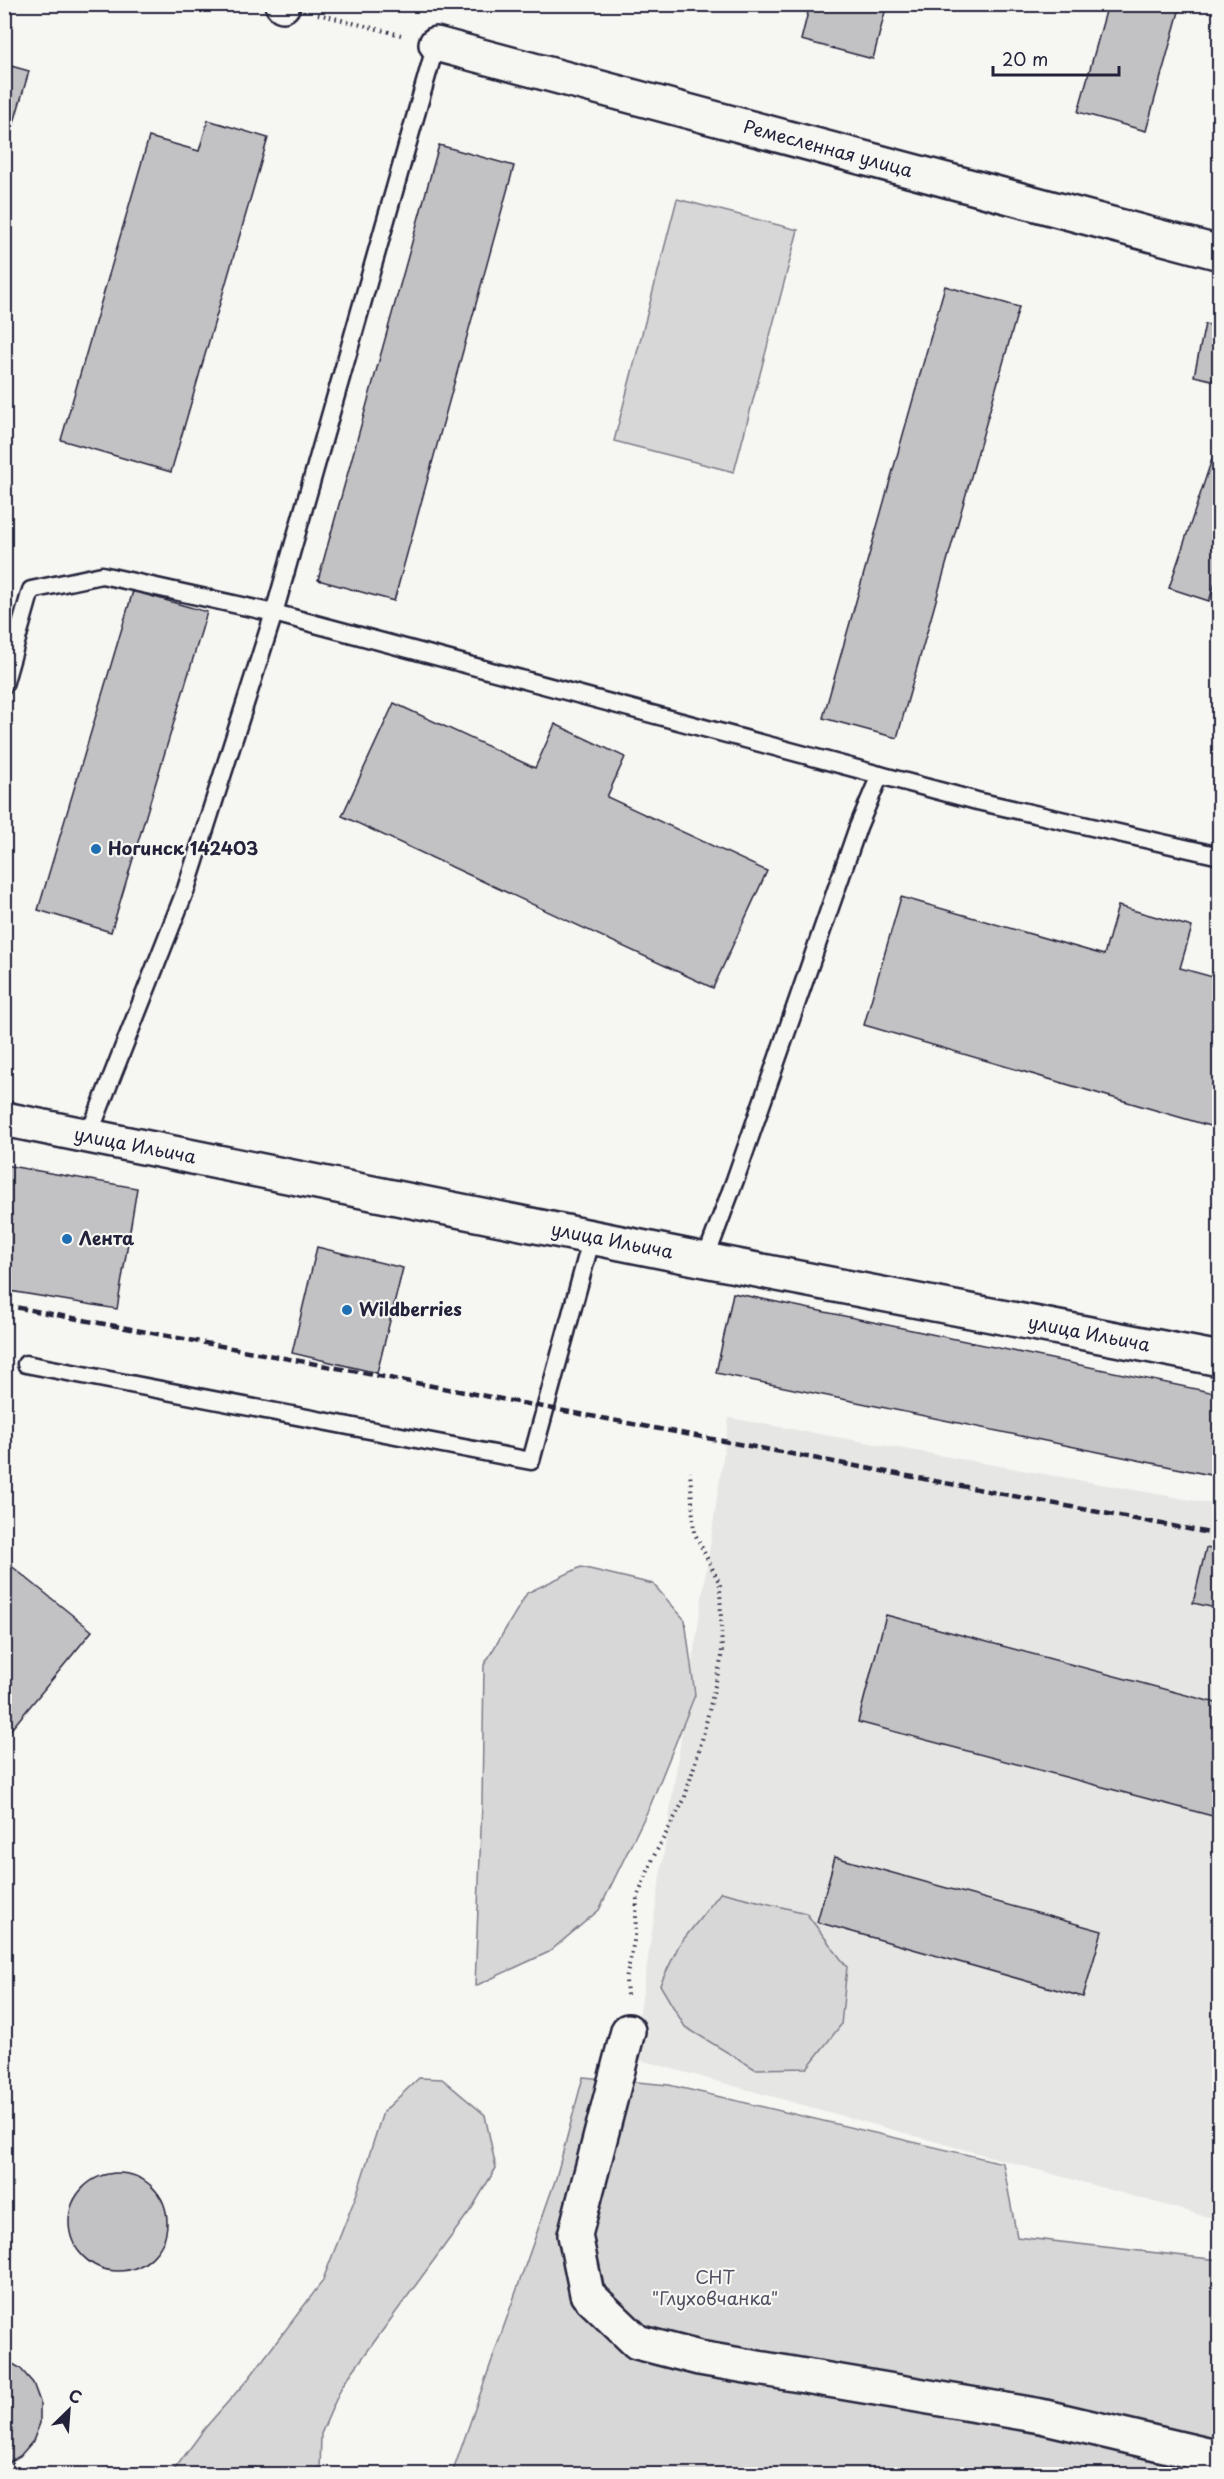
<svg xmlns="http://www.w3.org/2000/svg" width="1224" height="2479" viewBox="0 0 1224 2479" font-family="'Playpen Sans',sans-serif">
  <rect width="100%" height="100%" fill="#f6f6f2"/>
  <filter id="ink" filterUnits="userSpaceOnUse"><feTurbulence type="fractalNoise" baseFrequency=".0167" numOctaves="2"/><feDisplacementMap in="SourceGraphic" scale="12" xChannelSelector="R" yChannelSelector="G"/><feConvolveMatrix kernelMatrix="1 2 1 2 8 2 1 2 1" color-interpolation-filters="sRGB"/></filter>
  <g filter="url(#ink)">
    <path fill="#e6e6e4" d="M729,1418L1219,1505V2220L633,2058Z"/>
    <g fill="#d7d7d7" stroke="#7c7c89" stroke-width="1.5">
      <path d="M677,199L798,230L734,472L614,441Z"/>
      <path d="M581,1567L653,1584L685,1620L695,1695L650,1806L599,1910L549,1952L475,1986L482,1804L484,1665L527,1593Z"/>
      <path d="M721,1892L806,1913L847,1967L841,2025L807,2068L755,2069L685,2027L660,1985L679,1945Z"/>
      <path d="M583,2077L669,2085L1003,2163L1017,2237L1219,2260V2474H452L556,2178Z"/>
      <path d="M419,2078L442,2079L485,2115L496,2168L472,2208L342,2386L321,2434L320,2474H171L205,2428L249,2378L322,2282L357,2193L383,2112Z"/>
    </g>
    <g fill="#c2c2c4" stroke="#22223b" stroke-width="1.5">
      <path d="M810,4H887L873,59L801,40Z"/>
      <path d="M1108,4H1181L1146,131L1078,112Z"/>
      <path d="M4,64L29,71L7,147L4,146Z"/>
      <path d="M208,120L268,138L171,472L61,440L149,137L199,151Z"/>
      <path d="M439,145L514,166L394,601L318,580Z"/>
      <path d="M945,286L1019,307L897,738L823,718Z"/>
      <path d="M1205,324L1220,327V382L1194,376Z"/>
      <path d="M1220,435V569L1209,601L1169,588Z"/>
      <path d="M133,591L207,612L111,932L38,910Z"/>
      <path d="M394,703L535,768L555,724L625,757L607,797L767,871L713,988L342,816Z"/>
      <path d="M901,897L1104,955L1118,906L1192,927L1180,968L1220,979V1129L864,1025Z"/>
      <path d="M4,1165L137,1188L117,1309L4,1290Z"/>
      <path d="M317,1247L403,1268L377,1373L292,1353Z"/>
      <path d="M733,1293L1220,1394V1477L716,1373Z"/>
      <path d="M1206,1548L1220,1551V1609L1193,1603Z"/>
      <path d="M4,1560L92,1631L4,1738Z"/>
      <path d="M886,1615L1220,1704V1818L858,1722Z"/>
      <path d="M835,1857L1102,1931L1083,1997L817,1922Z"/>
      <circle cx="118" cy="2222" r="49"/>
      <path d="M4,2359L20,2368L33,2383L40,2402V2423L33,2441L20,2456L4,2465Z"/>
    </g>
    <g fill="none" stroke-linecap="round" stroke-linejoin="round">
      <g stroke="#22223b" stroke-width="21">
        <g id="lane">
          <path d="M4,685L31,590L102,575L274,613L977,801L1220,856"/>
          <path d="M88,1137L186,889L274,613L436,44"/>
          <path d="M705,1260L735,1180L858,827L880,775"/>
          <path d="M26,1364L531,1461L592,1237"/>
        </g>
      </g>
      <g stroke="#22223b" stroke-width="38">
        <g id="street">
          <path d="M282,4L283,5"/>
          <path d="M436,44L1220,253"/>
          <path d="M628,2031L575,2235L587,2294L637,2342L699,2358L1041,2416L1220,2458"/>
        </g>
      </g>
      <g stroke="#22223b" stroke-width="38">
        <path id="secondary" d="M4,1119L705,1260L1220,1359"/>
      </g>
      <g stroke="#22223b" stroke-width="4" stroke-dasharray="1.5 4.5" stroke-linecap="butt">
        <path d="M318,14L401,35"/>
        <path d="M627,1995L626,1980L635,1936L637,1898L654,1856L684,1800L702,1740L722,1656L720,1584L694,1532L690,1472"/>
      </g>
      <use href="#lane" stroke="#f6f6f2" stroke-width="16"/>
      <use href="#street" stroke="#f6f6f2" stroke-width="33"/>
      <use href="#secondary" stroke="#f6f6f2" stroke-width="33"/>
      <path stroke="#22223b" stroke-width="4.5" stroke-dasharray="9 4.5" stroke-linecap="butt" d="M4,1305L1220,1535"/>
    </g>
  </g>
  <g fill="#1f6fb2" stroke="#f6f6f2" stroke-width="2">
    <circle cx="96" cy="849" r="6"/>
    <circle cx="67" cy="1239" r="6"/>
    <circle cx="347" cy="1310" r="6"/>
  </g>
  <g text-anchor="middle" stroke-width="4.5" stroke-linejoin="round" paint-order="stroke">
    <g font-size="18" fill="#22223b" stroke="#f6f6f2">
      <text transform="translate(828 149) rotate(15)" y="6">Ремесленная улица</text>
      <text transform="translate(135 1146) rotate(11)" y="6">улица Ильича</text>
      <text transform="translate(612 1241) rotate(11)" y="6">улица Ильича</text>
      <text transform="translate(1089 1334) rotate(11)" y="6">улица Ильича</text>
    </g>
    <g font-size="18" font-weight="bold" fill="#22223b" stroke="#f6f6f2" text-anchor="start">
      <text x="108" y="855">Ногинск 142403</text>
      <text x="79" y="1245">Лента</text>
      <text x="359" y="1316">Wildberries</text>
    </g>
    <g font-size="18" fill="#4f4f62" stroke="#f6f6f2">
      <text x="715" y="2284">СНТ<tspan x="715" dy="21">"Глуховчанка"</tspan></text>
    </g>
  </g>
  <rect width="1224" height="2479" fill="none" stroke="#f6f6f2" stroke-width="24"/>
  <rect x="12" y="12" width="1200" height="2455" fill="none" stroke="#22223b" stroke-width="2" filter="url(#ink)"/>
  <g transform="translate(69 2410) rotate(25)" stroke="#f6f6f2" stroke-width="4.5" paint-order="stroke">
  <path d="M0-4.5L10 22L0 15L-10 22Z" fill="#22223b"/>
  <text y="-9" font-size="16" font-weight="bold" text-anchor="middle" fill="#22223b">С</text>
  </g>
  <path d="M993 66v9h126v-9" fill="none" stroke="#22223b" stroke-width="3"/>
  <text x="1002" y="66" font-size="18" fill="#22223b" stroke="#f6f6f2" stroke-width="4.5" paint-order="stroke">20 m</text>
</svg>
